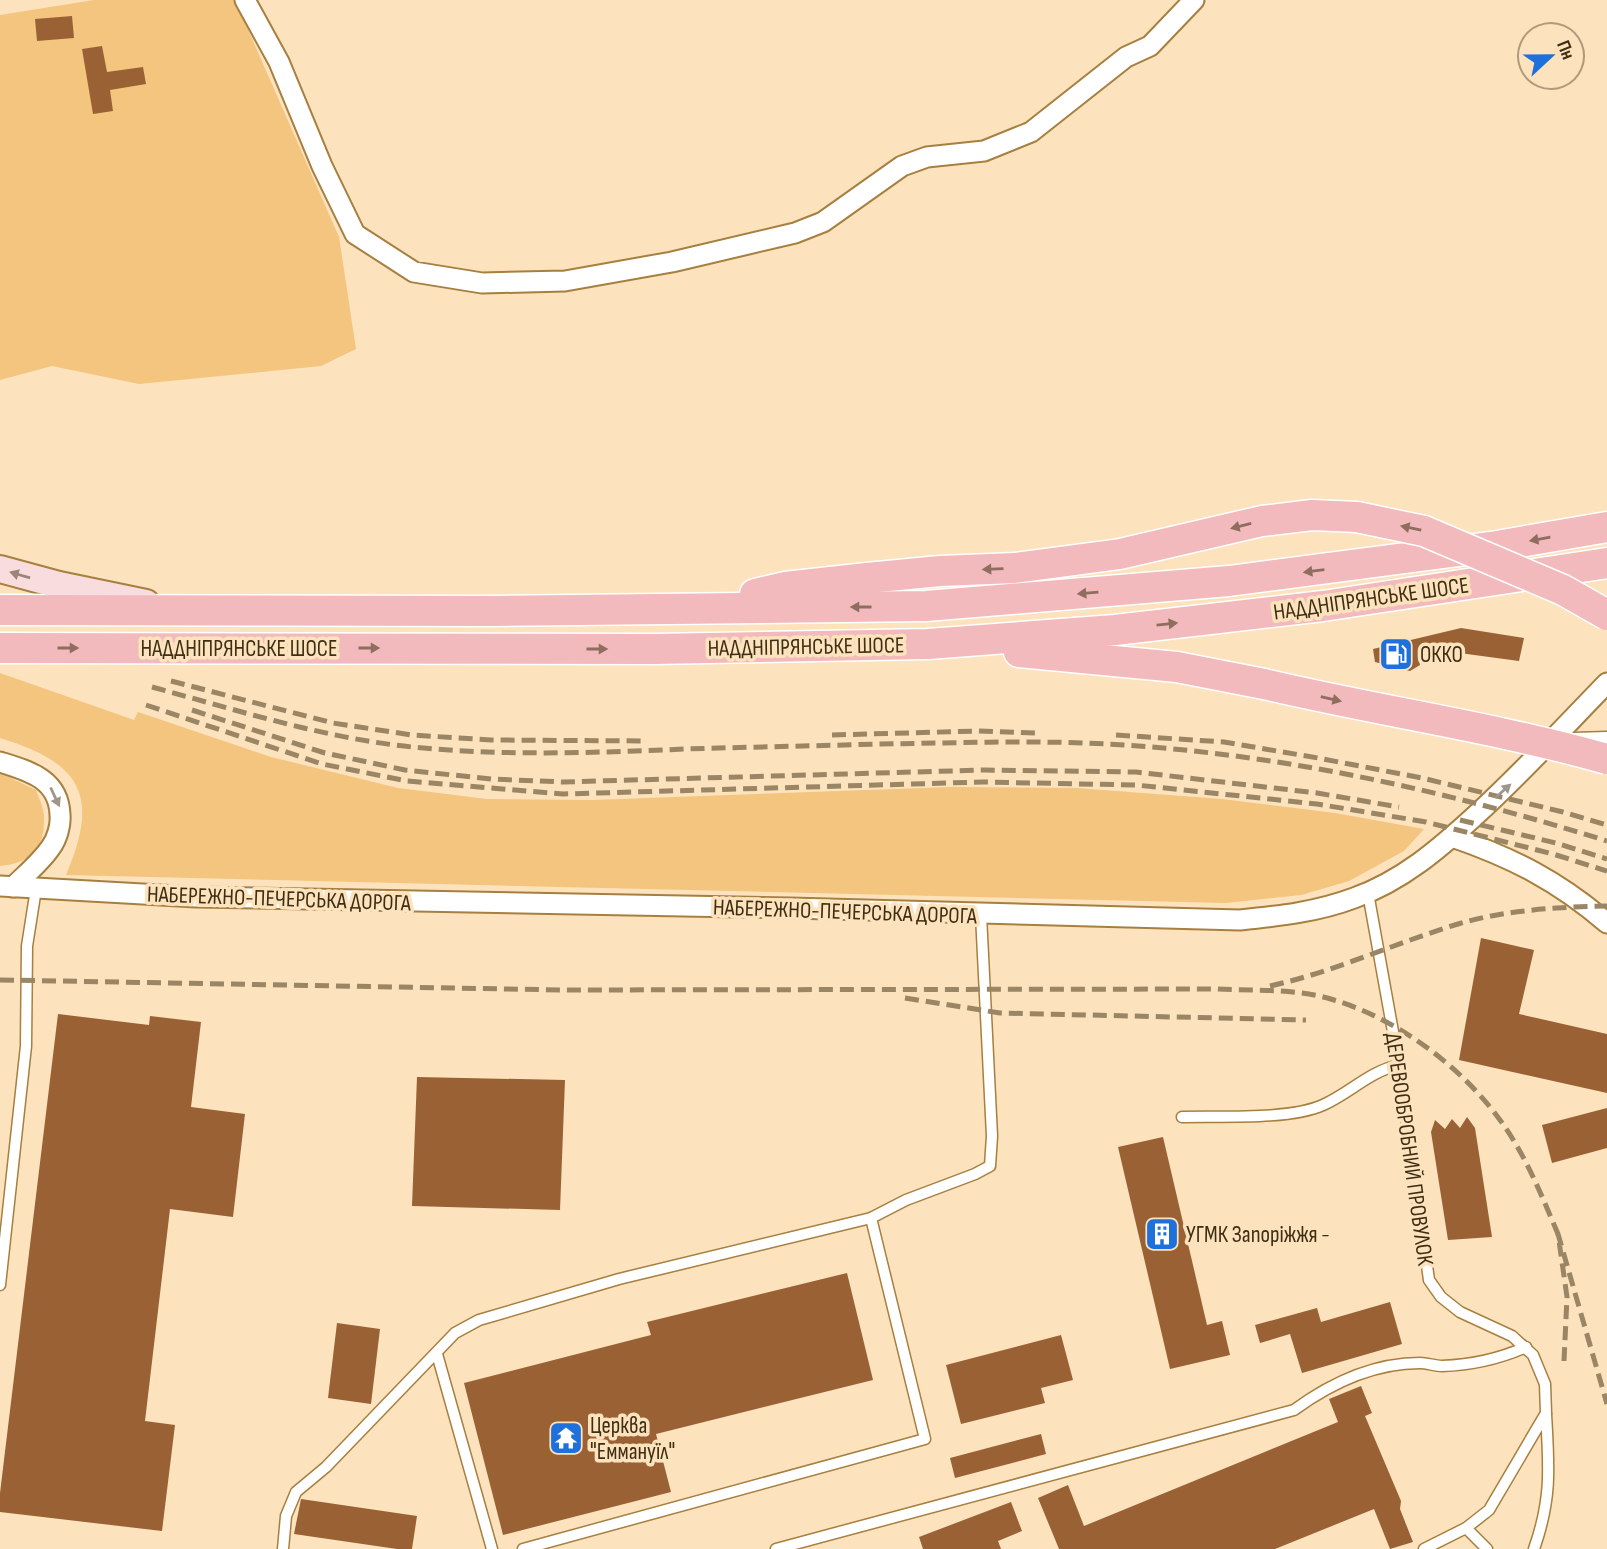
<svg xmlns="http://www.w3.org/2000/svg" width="1607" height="1549" viewBox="0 0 1607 1549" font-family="'Sofia Sans Condensed',sans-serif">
  <rect width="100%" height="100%" fill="#fce2bd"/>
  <g fill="#f3c57f">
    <path d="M94,0H235L339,237L356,349L321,366L139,384L52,366L0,380V15Z"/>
    <path d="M0,673L134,720L138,712L271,757L398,788L487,799L592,800L951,787L1076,788L1222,799L1335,813L1424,829L1404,851L1349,881L1301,895L1226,903L66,875C100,796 82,763 0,738Z"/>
    <path d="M0,773L36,790C39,798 44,809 44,817C45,850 30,863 0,866Z"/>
  </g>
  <g fill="#9a6135">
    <path d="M72,16L74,38L37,41L35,19Z"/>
    <path d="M102,46L107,72L143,67L146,84L110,90L113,111L93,114L82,49Z"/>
    <path d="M1461,628L1524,638L1519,661L1452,652L1419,659L1420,665L1410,671L1375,662L1373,649Z"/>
    <path d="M1481,938L1534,950L1519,1014L1607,1034V1093L1459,1060Z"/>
    <path d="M58,1014L149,1025L150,1016L201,1022L191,1107L245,1114L233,1217L170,1209L145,1421L175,1425L162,1531L0,1512V1493Z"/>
    <path d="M417,1077L565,1080L560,1210L412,1206Z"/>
    <path d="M1607,1108V1148L1552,1163L1542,1125Z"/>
    <path d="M1467,1117L1475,1128L1492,1237L1448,1240L1431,1132L1435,1120L1445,1129L1452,1119L1460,1128Z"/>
    <path d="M1163,1137L1207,1325L1222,1321L1230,1355L1170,1369L1118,1147Z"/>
    <path d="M847,1273L873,1380L656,1434L671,1492L503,1535L464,1383L651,1335L647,1322Z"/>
    <path d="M1390,1302L1402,1344L1302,1373L1290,1334L1260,1343L1255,1325L1317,1308L1321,1322Z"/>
    <path d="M337,1323L380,1329L371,1404L328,1398Z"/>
    <path d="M1061,1335L1073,1380L1041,1388L1045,1403L961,1424L946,1365Z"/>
    <path d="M1361,1386L1372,1413L1365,1416L1401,1501L1400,1509L1413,1542L1390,1549L1374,1509L1275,1549H1059L1038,1498L1068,1485L1084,1526L1338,1422L1329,1399Z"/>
    <path d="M1041,1434L1046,1454L955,1478L950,1458Z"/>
    <path d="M301,1499L417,1516L412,1549H397L294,1534Z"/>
    <path d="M1011,1502L1022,1531L998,1541L1001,1549H923L919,1537Z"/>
  </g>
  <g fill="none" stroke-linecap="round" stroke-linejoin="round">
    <g stroke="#a77f3f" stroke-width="13">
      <g id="lane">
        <path d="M1573,738L1607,737"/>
        <path d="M1368,893L1399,1065L1429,1280L1441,1297L1460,1312L1512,1336L1533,1355L1545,1384L1546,1413L1489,1510L1466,1528L1424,1549"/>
        <path d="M1182,1117C1220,1116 1290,1120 1323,1105C1350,1093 1370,1071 1399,1065"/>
        <path d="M0,1285L26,1046L27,946L36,889"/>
        <path d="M437,1354L492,1549"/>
        <path d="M1466,1528L1487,1549"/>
        <path d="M283,1549L286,1516L296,1492L326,1467L455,1333L479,1320L619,1279L871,1218L906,1200L975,1174L990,1166L992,1136L981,915"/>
        <path d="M523,1549L925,1439L871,1218"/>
        <path d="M776,1549L1294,1410C1331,1383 1373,1363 1420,1363C1427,1363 1435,1366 1442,1366C1472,1365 1499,1359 1526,1347"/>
        <path d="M1534,1549C1552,1498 1549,1467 1546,1414"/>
      </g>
    </g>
    <g stroke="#a77f3f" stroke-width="23">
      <g id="street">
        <path d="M245,0L279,62L322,166L355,234L414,272L482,283L565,281L672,262L795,233L823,222L902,166L927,157L984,151L1031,132L1126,57L1150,46L1194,0"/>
        <path d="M0,762C29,771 59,779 60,815C61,825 57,839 51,847C41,862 26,874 13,887"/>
        <path d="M1452,837C1513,858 1558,881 1607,923"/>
        <path d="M0,886L196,897L790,908L1240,920C1279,916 1317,912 1354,898C1402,881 1439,849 1476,815C1522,773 1563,728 1607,683"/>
      </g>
    </g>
    <g stroke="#a77f3f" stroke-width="30">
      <path id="secondary" d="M0,569L59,585L146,603"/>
    </g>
    <g stroke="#fff" stroke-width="33">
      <g id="primary">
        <path d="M755,594L785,587L867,578L940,571L1015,568L1120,554L1262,521L1312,515L1357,517"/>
        <path d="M0,610L494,611L926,606L1229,581L1497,546L1607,527"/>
        <path d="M0,648L654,649L928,644L1115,630L1323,606L1607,563"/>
        <path d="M1019,652L1177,667L1264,684"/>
      </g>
    </g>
    <use href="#lane" stroke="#fff" stroke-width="10"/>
    <use href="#street" stroke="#fff" stroke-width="19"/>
    <use href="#secondary" stroke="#f8dcde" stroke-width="26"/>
    <use href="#primary" stroke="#f2babc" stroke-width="30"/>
    <g stroke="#9a8565" stroke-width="5" stroke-dasharray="14 7" stroke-linecap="butt">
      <path d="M171,681L333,723L412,735L491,740L647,741"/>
      <path d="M152,687C237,710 323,738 412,747C502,756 594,753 685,749C749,747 813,746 878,744C954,743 1031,740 1107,744C1276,753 1445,790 1607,841"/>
      <path d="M146,705L322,764L407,781L563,794L983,782L1136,785L1317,804L1426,822L1553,854L1607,871"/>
      <path d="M192,710L325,753L405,770L491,779L563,782L984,770L1136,772L1317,793L1399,807"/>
      <path d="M832,735L978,731L1035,733"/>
      <path d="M1116,735L1224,742L1318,758L1422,778L1563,812L1607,825"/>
      <path d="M1460,820L1556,843L1607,859"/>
      <path d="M0,980L562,990L1217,989C1255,991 1297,988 1334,1000C1397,1019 1461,1066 1500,1120C1525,1154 1541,1194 1558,1234"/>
      <path d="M1270,986C1334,972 1395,943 1458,924C1505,910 1558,907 1607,906"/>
      <path d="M905,998L1000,1013L1306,1020"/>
      <path d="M1564,1361L1567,1297L1558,1234L1607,1404"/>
    </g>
    <g stroke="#fff" stroke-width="33" stroke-linecap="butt">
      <g id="primary-bridge">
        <path d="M1357,517L1424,531L1563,590L1607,615"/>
        <path d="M1264,684C1378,711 1494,727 1607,759"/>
      </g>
    </g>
    <use href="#primary-bridge" stroke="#f2babc" stroke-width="30"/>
  </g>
  <defs><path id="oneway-solid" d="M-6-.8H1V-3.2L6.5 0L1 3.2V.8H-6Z" transform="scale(1.75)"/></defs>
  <g fill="#8f6d5f">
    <use href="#oneway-solid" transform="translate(1241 526) rotate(166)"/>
    <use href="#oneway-solid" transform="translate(1411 528) rotate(-168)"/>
    <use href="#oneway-solid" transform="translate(1540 539) rotate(170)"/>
    <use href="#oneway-solid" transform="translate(993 569) rotate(178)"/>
    <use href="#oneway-solid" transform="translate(1314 571) rotate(173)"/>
    <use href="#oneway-solid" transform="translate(1088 593) rotate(175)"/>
    <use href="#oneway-solid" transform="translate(861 607) rotate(180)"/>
    <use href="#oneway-solid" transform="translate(1167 624) rotate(-6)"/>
    <use href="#oneway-solid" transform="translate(68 648)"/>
    <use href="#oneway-solid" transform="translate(369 648)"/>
    <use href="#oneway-solid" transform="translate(597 649)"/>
    <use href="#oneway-solid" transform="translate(1331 699) rotate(13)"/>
  </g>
  <use fill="#9b8578" href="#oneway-solid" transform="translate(20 575) rotate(-164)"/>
  <g fill="#9e9689">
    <use href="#oneway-solid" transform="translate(1503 791) rotate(-42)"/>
    <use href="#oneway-solid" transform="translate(55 797) rotate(65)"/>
  </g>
  <defs>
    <g id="fuel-square" transform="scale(1.75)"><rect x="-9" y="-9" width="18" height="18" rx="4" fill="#1e71db" stroke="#fce2bd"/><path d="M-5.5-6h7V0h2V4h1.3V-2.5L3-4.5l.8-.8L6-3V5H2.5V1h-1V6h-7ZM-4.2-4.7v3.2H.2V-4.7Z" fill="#fff"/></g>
    <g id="building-square" transform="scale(1.75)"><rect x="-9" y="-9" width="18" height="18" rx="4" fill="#1e71db" stroke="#fce2bd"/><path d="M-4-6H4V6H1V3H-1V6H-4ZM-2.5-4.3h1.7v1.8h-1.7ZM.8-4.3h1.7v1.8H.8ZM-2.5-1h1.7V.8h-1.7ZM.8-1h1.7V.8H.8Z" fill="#fff"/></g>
    <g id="temple-square" transform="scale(1.75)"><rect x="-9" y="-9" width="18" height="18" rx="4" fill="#1e71db" stroke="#fce2bd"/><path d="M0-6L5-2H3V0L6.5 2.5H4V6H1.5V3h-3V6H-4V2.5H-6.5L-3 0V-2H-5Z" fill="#fff"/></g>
  </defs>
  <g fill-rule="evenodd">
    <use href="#fuel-square" x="1396" y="654"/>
    <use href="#building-square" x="1162" y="1234"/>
    <use href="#temple-square" x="566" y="1438"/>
  </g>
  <g text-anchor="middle" stroke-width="7" stroke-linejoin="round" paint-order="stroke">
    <g font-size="23" fill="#3e2e13" stroke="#fce2bd">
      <text transform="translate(1371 598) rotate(-8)" y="8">НАДДНІПРЯНСЬКЕ ШОСЕ</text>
      <text transform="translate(806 646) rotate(-1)" y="8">НАДДНІПРЯНСЬКЕ ШОСЕ</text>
      <text x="239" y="656">НАДДНІПРЯНСЬКЕ ШОСЕ</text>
      <text transform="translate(279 898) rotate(2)" y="8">НАБЕРЕЖНО-ПЕЧЕРСЬКА ДОРОГА</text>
      <text transform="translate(845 911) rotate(2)" y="8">НАБЕРЕЖНО-ПЕЧЕРСЬКА ДОРОГА</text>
      <text transform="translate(1410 1149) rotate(82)" y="8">ДЕРЕВООБРОБНИЙ ПРОВУЛОК</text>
    </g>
    <g font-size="23" fill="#3e2e13" stroke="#fce2bd" text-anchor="start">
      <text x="1420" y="662">ОККО</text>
      <text x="1186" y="1242">УГМК Запоріжжя -</text>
      <text x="590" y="1433">Церква<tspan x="590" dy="26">"Еммануїл"</tspan></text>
    </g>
  </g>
  <g transform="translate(1551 56) rotate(68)"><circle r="33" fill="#fce2bd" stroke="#b09a79" stroke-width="2"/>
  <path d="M0-5L12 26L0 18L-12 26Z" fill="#1e71db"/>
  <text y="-10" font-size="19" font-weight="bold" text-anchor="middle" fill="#3e2e13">Пн</text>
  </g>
</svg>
